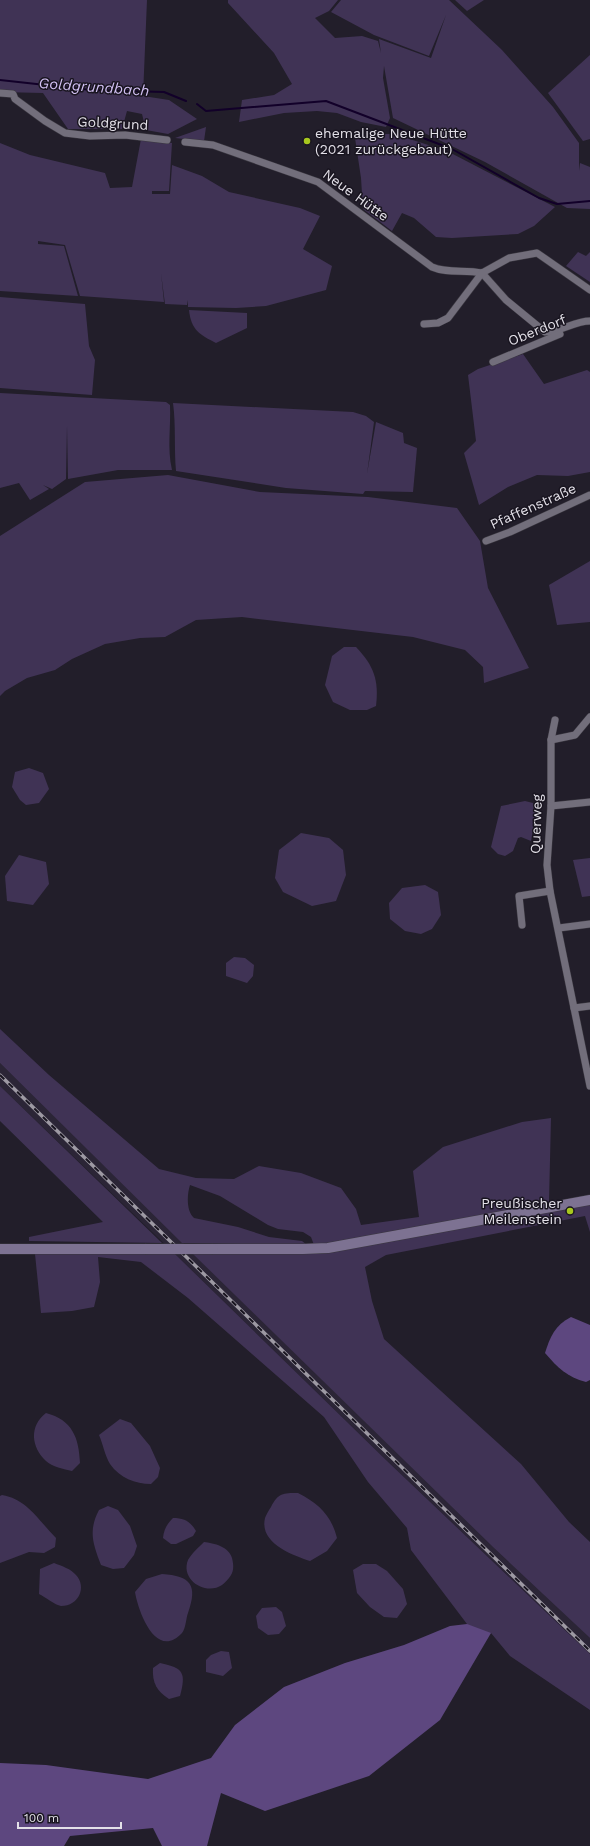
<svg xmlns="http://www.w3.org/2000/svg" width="590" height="1846" viewBox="0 0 590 1846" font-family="'Work Sans',sans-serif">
  <rect width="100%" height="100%" fill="#221e2a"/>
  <path fill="#2b2536" d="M0,1063L494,1548L583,1631L590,1638V1654L386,1460L175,1254L0,1086Z"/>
  <g fill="#403355">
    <path d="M0,0H147L143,96L169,100L197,119L168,134L146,130L142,114L127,111L122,129H68L43,93L0,92Z"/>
    <path d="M228,0H338L329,11L315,18L335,38L362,36L378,41L381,53L379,39L431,58L446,15L429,56L374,35L331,12L341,0H449L502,50L553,107L579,143V171L580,163L590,167V209L567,208L485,162L393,118L384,66L383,78L390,118L386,127L361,122L337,113L317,111L284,113L239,122L242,100L274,95L292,84L274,53L228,3Z"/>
    <path d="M455,0H484L467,11Z"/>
    <path d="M590,55V139L583,141L548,93Z"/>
    <path d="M206,127L204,141L175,138Z"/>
    <path d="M372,134H394L447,151L555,207L534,226L518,234L452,238L436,237L414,218L402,213L392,231L363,209L361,178L355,138Z"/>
    <path d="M141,139L172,143L169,191H152V194H170L172,165L202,176L229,192L300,208L320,216L303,249L332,266L326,290L266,306L236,308L188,307V300L187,305L165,304L161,273L164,302L80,296L65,245L38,241V244L64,246L78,296L0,291V143L30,155L105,173L110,188L132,187Z"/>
    <path d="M578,252L586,256L590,252V282L566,266Z"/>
    <path d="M0,297L85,304L89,346L95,360L92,395L0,388Z"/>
    <path d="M189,310L247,313V328L216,343C200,335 191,330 189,310Z"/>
    <path d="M523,354L544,384L587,370L590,372V472L568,476L537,475L508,487L479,505L464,453L476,441L468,375L478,369Z"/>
    <path d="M0,393L166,402L170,405C171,427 167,448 172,470H118L68,479L67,426L66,479L52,489L43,485L49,489L30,500L19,483L0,488Z"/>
    <path d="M173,403L353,412L366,416L374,422L367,474L376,422L403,433L404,443L417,448L413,492L365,491L363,494L286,488L176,471C174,448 176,425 173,403Z"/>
    <path d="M168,475L260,492L368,497L457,508L480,541L488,588L529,668L484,683L483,667L465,650L413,637L242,617L196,620L165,637L140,638L105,644L72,659L55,670L27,678L5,691L0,696V536L85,482Z"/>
    <path d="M590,561V622L557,625L549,585Z"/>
    <path d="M344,647H356C374,666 379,680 376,706L367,710H350L333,702L325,685L332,656Z"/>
    <path d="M29,768L43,773L49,789L39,803L26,805L20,800L12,787L15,772Z"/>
    <path d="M525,801L533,803L536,812L531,841L521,837L518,838L513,851L505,856L498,854L491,847L501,806Z"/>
    <path d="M301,833L329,838L343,850L346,875L336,901L312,906L283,892L275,878L279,850Z"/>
    <path d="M19,855L46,862L49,884L33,905L7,901L5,876Z"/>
    <path d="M590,858V896L582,897L573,860Z"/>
    <path d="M425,885L438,892L441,915L432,929L421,934L405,931L390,919L389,903L402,888Z"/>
    <path d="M234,957L245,958L254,965L253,976L247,983L226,976V963Z"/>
    <path d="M0,1029L49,1075L159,1169L196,1178L234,1179L259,1166L301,1173L341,1188L356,1209L361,1225L419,1217L413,1171L443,1147L522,1122L551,1118L549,1202L379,1235L314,1245L311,1237L303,1232L278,1229L268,1225L220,1196L190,1185C187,1194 186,1211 194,1218L238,1227L269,1237L302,1241L307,1245L182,1243L0,1063Z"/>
    <path d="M0,1086L162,1243L29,1241V1237L103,1222L0,1121Z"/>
    <path d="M590,1204V1232L585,1216L386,1255L365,1267L372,1301L384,1339L521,1464L569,1522L590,1542V1638L494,1548L193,1254H319Z"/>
    <path d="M35,1254H175L386,1460L590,1654V1710L510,1656L491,1633L476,1640L470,1635L467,1624L411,1550L407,1528L368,1482L324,1417L188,1298L141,1262L98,1257L100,1282L94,1307L72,1311L41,1313Z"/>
    <path d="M46,1413C72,1420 79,1437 80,1463L72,1471C64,1469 52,1467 46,1461C31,1447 29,1426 46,1413Z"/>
    <path d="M120,1419L131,1423L150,1446L160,1468L158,1477L151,1484C135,1484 120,1478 110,1464C105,1456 103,1444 99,1435Z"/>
    <path d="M298,1493C319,1504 331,1515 337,1538L327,1551L310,1561C292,1555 259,1543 265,1518C266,1515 269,1510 271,1507C278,1493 283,1493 298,1493Z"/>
    <path d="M2,1495C27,1499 38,1520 56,1538L55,1547L44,1553L29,1552L0,1563V1496Z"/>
    <path d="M108,1506L118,1510L130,1526L137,1546L134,1555L124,1568L113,1569L101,1565C93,1544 88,1531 99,1510Z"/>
    <path d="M173,1518C184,1518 190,1521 196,1531L193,1536L176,1544H171L163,1538C164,1529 167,1524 173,1518Z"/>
    <path d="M204,1542C214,1543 229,1547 232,1558C234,1566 234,1572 229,1578C227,1580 225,1583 222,1585C206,1596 180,1580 188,1560C192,1553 199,1547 204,1542Z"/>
    <path d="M54,1563C62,1566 71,1569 76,1575C87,1587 79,1606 61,1606C55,1605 45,1597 39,1594L40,1569Z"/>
    <path d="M363,1564H376L387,1571L403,1589L407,1604L397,1618L384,1617L370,1607L357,1593L353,1570Z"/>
    <path d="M162,1574C191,1576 198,1585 188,1613C186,1618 186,1628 182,1633C156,1661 138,1611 135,1592L146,1579Z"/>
    <path d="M276,1607L282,1612L286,1626L279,1634L268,1635L258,1628L256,1616L262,1608Z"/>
    <path d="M221,1651L229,1652L232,1668L223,1676L206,1672V1660L211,1655Z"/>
    <path d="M160,1663C184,1668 186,1673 180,1696L169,1699C157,1691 152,1683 153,1668Z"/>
  </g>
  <g fill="#5d477f">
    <path d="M571,1317L590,1325V1380L586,1382C567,1377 558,1368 545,1353C550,1337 555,1325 571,1317Z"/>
    <path d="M467,1624L491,1633L440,1720L369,1776L265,1811L221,1793L207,1846H162L153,1828L70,1836L64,1846H0V1763L46,1765L148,1779L211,1758L235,1725L284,1687L345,1663L404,1645L450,1626Z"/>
  </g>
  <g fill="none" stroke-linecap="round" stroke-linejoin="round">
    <g stroke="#120029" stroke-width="2">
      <path d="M0,80L91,90L164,92L186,101"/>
      <path d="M197,104L206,111L326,101L452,149L539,198L557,204L590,201"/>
    </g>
    <g stroke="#3b3841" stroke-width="8">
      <g id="street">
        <path d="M0,93L13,94L15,99L45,121L65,133L90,136L125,135L167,140"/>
        <path d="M185,142L213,145L318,182L432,267C448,274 465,269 482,273"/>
        <path d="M482,273L506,300L545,332C561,332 574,321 590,321"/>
        <path d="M424,324L438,323L448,318L482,273L509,258L537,253L590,290"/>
        <path d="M493,362L560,334"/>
        <path d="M486,541L510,532L590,495"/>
        <path d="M555,720L551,740V806L547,865L550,891L590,1086"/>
        <path d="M551,740L575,735L590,717"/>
        <path d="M551,806L590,802"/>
        <path d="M522,925L519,896L550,891"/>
        <path d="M559,928L590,924"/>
        <path d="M574,1008L590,1006"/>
      </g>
    </g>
    <g stroke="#3b3841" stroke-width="11">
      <g id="secondary">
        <path d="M0,1249H145"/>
        <path d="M213,1249H303L328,1248L590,1200"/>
      </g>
    </g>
    <use href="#street" stroke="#726e7b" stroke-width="7"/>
    <use href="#secondary" stroke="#7d7292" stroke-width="10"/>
    <g stroke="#9d99a3" stroke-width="3.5">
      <path id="rail" d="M0,1075L590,1651"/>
    </g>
    <use href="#rail" stroke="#191520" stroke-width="2" stroke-dasharray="6" stroke-linecap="butt"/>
    <g stroke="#3b3841" stroke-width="11" stroke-linecap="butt">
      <path id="secondary-bridge" d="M145,1249H213"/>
    </g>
    <use href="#secondary-bridge" stroke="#7d7292" stroke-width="10"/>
  </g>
  <g fill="#a7c71e" stroke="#191520" stroke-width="1.5">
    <circle cx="307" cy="141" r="4"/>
    <circle cx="570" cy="1211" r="4"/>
  </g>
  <g text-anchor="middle" stroke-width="3" stroke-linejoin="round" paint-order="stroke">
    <g font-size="14" fill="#e3e0e8" stroke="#191520">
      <text transform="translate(113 123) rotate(3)" y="5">Goldgrund</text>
      <text transform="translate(356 195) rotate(36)" y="5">Neue Hütte</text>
      <text transform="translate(537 330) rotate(-22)" y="5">Oberdorf</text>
      <text transform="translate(533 506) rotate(-24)" y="5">Pfaffenstraße</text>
      <text transform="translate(536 824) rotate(-88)" y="5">Querweg</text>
    </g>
    <g font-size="14" fill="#e3e0e8" stroke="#191520" text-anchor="start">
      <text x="315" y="138">ehemalige Neue Hütte<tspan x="315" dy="16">(2021 zurückgebaut)</tspan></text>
      <text x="562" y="1208" text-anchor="end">Preußischer<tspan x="562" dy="16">Meilenstein</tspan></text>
    </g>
    <g font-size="15" font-style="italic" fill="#d2c0f3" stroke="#191520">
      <text transform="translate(94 87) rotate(4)" y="5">Goldgrundbach</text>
    </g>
  </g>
  <path d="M18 1822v6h103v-6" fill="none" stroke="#e3e0e8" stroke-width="2"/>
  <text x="24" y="1822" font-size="12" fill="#e3e0e8" stroke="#191520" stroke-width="3" paint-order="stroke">100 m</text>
</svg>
